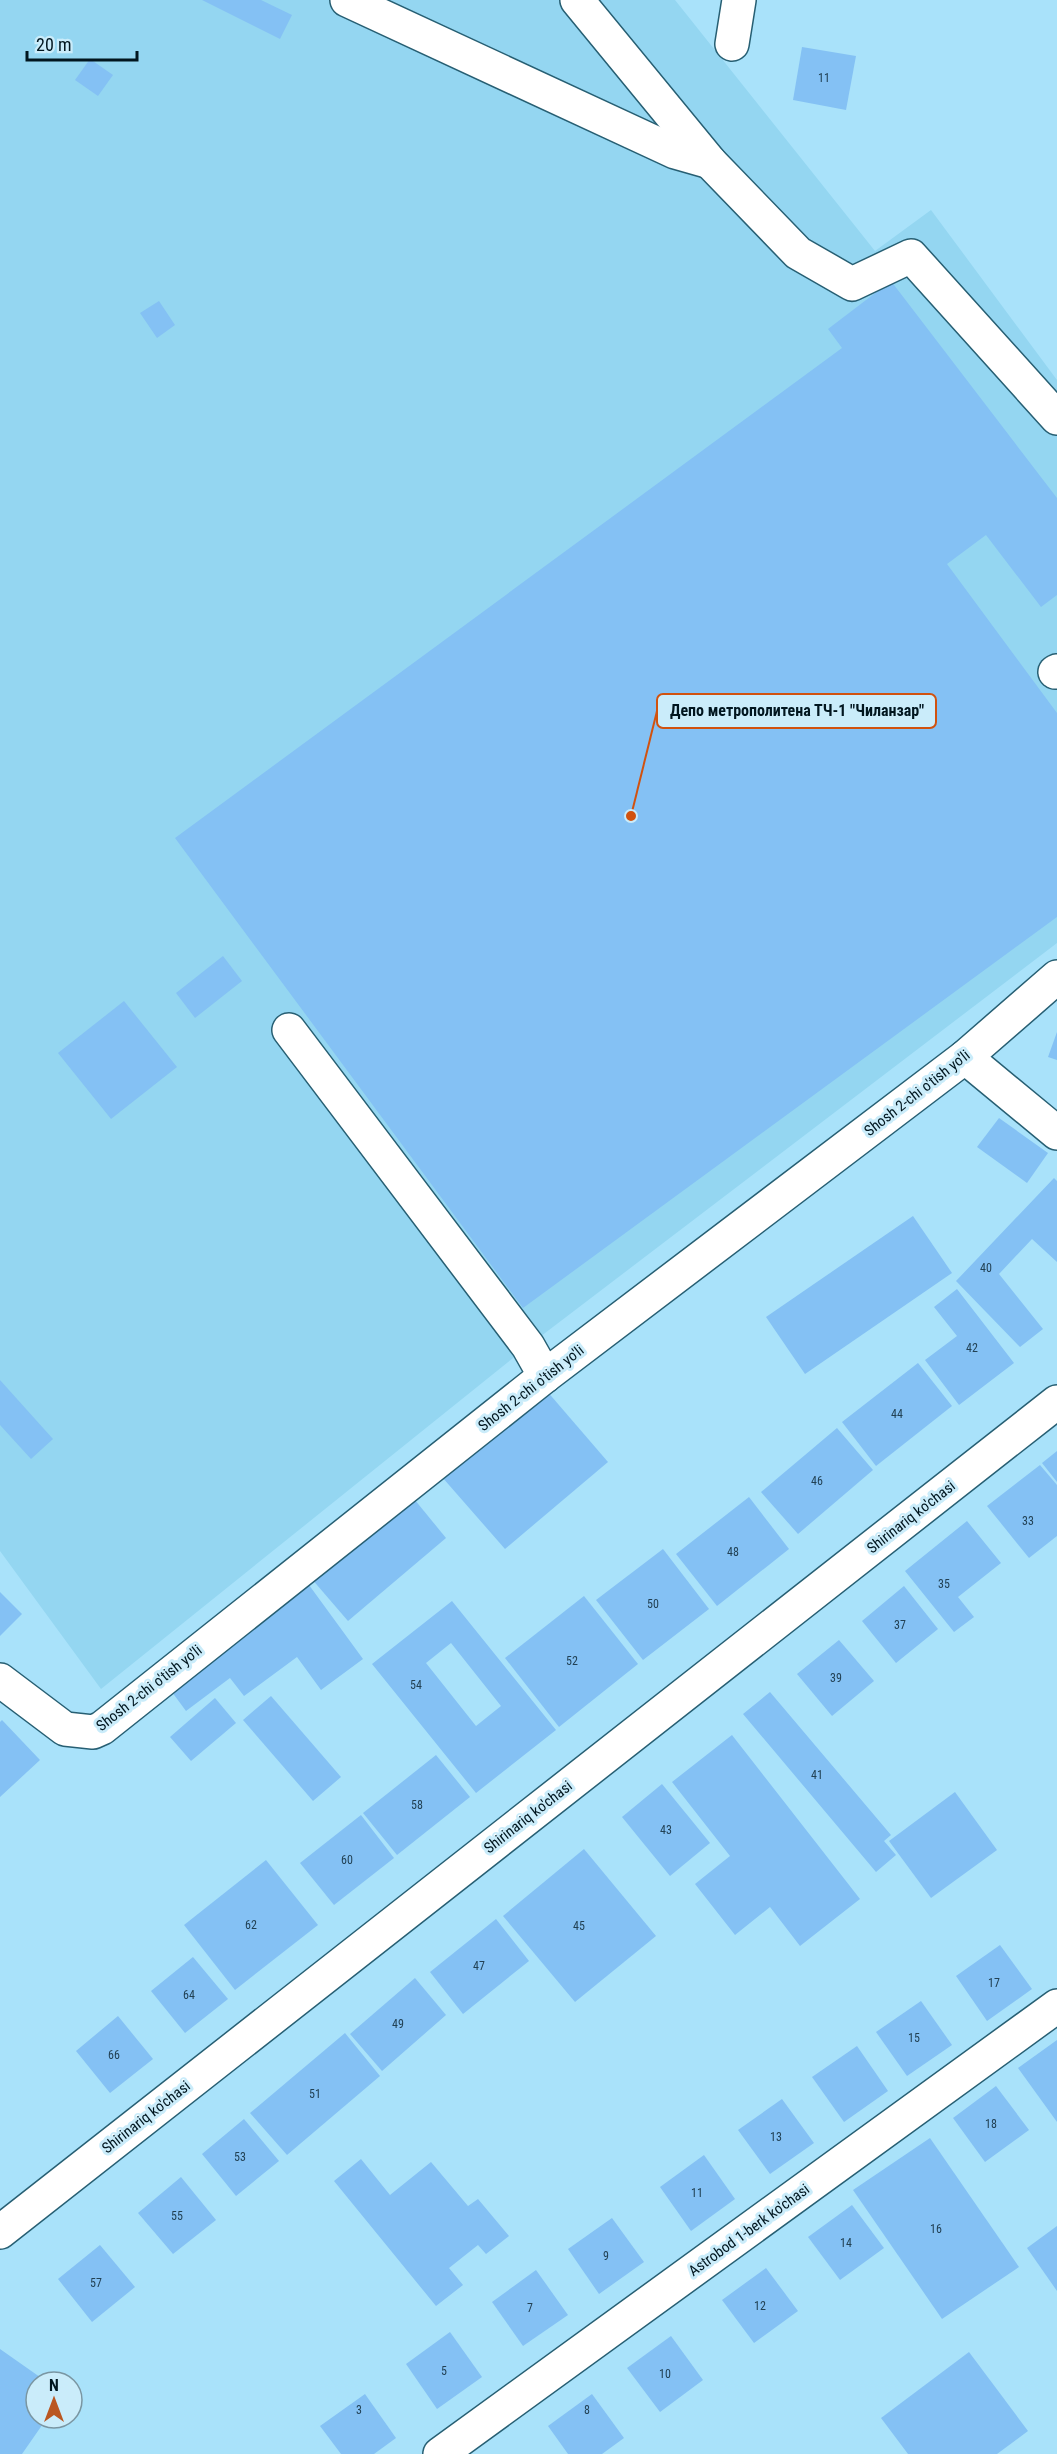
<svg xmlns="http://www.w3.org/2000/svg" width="1057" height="2454" viewBox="0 0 1057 2454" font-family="'Roboto Condensed',sans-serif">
  <rect width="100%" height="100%" fill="#a9e2fa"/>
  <path fill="#94d6f1" d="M0,0H675L875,251L931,210L1057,380V943L528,1346L101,1689L0,1551Z"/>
  <g fill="#84c1f4" fill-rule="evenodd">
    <path d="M202,0H261L292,15L280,39Z"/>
    <path d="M802,47L856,56L846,110L793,100Z"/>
    <path d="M90,59L113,75L98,96L75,80Z"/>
    <path d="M891,281L1057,498V595L1041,607L986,535L947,564L1057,713V917L523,1308L175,838L842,348L828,329Z"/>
    <path d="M159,301L175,325L157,338L140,313Z"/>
    <path d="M223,956L242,981L195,1018L176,993Z"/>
    <path d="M124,1001L177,1067L111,1119L58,1053Z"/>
    <path d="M1057,1032V1060L1048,1057Z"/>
    <path d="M999,1118L1048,1153L1027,1183L977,1147Z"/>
    <path d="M1054,1178L1057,1181V1262L1032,1239L999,1274L1043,1329L1020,1347L956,1281Z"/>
    <path d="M913,1216L952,1273L805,1374L766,1317Z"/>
    <path d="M957,1289L1014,1363L959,1405L925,1360L957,1336L934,1307Z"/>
    <path d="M918,1363L952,1406L876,1466L842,1422Z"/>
    <path d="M0,1380L53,1439L31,1459L0,1425Z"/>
    <path d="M546,1390L608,1462L505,1549L442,1477Z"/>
    <path d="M837,1428L873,1470L798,1534L761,1492Z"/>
    <path d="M1057,1451V1482L1042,1463Z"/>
    <path d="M1040,1465L1057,1485V1536L1029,1558L987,1506Z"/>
    <path d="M410,1494L446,1538L348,1621L311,1578Z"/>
    <path d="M749,1497L789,1549L717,1606L676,1554Z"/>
    <path d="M967,1521L1001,1563L958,1597L974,1617L954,1632L905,1571Z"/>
    <path d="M663,1549L709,1609L643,1660L596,1600Z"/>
    <path d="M309,1585L363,1659L321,1690L297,1657L244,1696L230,1678L186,1711L169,1688Z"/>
    <path d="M904,1586L938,1629L896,1663L862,1621Z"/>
    <path d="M0,1592L22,1614L0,1636Z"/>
    <path d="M584,1596L638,1664L559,1727L505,1658Z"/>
    <path d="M452,1601L556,1730L476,1793L372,1664ZM451,1643L501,1706L476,1726L426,1663Z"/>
    <path d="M839,1640L874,1681L832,1716L797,1674Z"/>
    <path d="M770,1692L891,1835L884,1841L896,1855L876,1872L743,1714Z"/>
    <path d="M271,1696L341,1777L313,1801L243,1720Z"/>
    <path d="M215,1698L236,1723L191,1761L170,1737Z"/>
    <path d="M2,1720L40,1760L0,1797V1722Z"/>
    <path d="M732,1735L860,1899L800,1946L770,1907L735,1935L695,1884L730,1856L672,1782Z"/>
    <path d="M436,1755L470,1797L397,1855L363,1813Z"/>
    <path d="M662,1784L710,1843L670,1876L622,1817Z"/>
    <path d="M955,1792L997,1850L931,1898L889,1841Z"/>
    <path d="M361,1815L394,1858L334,1905L300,1863Z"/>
    <path d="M584,1849L656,1936L575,2002L503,1916Z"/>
    <path d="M266,1860L318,1925L235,1990L184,1925Z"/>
    <path d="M496,1919L529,1961L463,2014L430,1972Z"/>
    <path d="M1000,1945L1032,1989L987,2021L956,1976Z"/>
    <path d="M193,1957L228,1999L185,2033L151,1991Z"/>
    <path d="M415,1978L446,2015L382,2071L350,2034Z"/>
    <path d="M921,2001L952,2045L907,2076L876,2032Z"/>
    <path d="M118,2016L153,2059L110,2093L76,2051Z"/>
    <path d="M345,2033L380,2076L287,2155L250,2113Z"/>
    <path d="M1057,2040V2122L1018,2068Z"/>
    <path d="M857,2046L888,2091L844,2122L812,2077Z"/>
    <path d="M996,2086L1029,2130L985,2162L953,2118Z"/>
    <path d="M782,2099L814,2143L770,2174L738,2130Z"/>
    <path d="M244,2119L279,2161L236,2196L202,2154Z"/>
    <path d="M930,2138L1019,2267L942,2319L853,2190Z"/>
    <path d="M704,2155L735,2199L691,2231L660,2187Z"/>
    <path d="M361,2159L390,2195L431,2162L468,2206L478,2199L509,2236L486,2254L478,2245L449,2268L463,2285L436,2306L334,2181Z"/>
    <path d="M181,2177L216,2220L173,2254L138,2213Z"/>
    <path d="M852,2205L884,2248L840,2280L808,2237Z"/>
    <path d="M612,2218L644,2262L599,2294L568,2249Z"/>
    <path d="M1057,2226V2291L1027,2248Z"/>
    <path d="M100,2245L135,2287L92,2322L58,2279Z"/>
    <path d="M766,2268L798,2311L754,2343L722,2300Z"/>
    <path d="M536,2270L568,2315L523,2346L492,2302Z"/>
    <path d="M450,2332L482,2377L437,2409L406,2364Z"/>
    <path d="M671,2336L703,2380L660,2412L627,2368Z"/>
    <path d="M0,2349L47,2382H36V2418H47L22,2454H0Z"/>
    <path d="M969,2352L1028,2431L997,2454H908L881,2418Z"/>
    <path d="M365,2394L396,2438L374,2454H341L320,2426Z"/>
    <path d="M592,2394L624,2438L602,2454H568L548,2426Z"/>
  </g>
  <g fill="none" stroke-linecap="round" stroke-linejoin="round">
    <g stroke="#275f73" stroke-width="36">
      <g id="minor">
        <path d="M347,0L675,152L710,162"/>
        <path d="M577,0L710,162L798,253L852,284L911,256L1057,418"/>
        <path d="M732,44L739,0"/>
        <path d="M1055,672L1057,671"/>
        <path d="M289,1030L528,1346L545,1376"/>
        <path d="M965,1057L1057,1133"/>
        <path d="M0,1680L65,1729L93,1732L102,1728L545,1376L965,1057L1057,977"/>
        <path d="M0,2232L1057,1402"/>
        <path d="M440,2454L1057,2006"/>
      </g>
    </g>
    <use href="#minor" stroke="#fff" stroke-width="33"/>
  </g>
  <g text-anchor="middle" stroke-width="6" stroke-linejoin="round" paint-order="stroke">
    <g font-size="12" fill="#224154">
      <text x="824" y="82">11</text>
      <text x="986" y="1272">40</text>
      <text x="972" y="1352">42</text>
      <text x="897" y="1418">44</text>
      <text x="817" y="1485">46</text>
      <text x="1028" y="1525">33</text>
      <text x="733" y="1556">48</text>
      <text x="944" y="1588">35</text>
      <text x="653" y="1608">50</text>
      <text x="900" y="1629">37</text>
      <text x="572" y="1665">52</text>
      <text x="836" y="1682">39</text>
      <text x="416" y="1689">54</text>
      <text x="817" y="1779">41</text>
      <text x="417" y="1809">58</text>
      <text x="666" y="1834">43</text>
      <text x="347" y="1864">60</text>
      <text x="251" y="1929">62</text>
      <text x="579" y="1930">45</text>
      <text x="479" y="1970">47</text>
      <text x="994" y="1987">17</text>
      <text x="189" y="1999">64</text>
      <text x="398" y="2028">49</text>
      <text x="914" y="2042">15</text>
      <text x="114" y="2059">66</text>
      <text x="315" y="2098">51</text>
      <text x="991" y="2128">18</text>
      <text x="776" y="2141">13</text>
      <text x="240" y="2161">53</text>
      <text x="697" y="2197">11</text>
      <text x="177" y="2220">55</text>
      <text x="936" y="2233">16</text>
      <text x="846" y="2247">14</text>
      <text x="606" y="2260">9</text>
      <text x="96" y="2287">57</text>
      <text x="760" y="2310">12</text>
      <text x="530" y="2312">7</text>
      <text x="444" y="2375">5</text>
      <text x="665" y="2378">10</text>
      <text x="359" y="2414">3</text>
      <text x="587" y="2414">8</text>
    </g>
    <g font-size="15" fill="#01161f" stroke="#caecfa">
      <text transform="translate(917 1093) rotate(-38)" y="5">Shosh 2-chi o'tish yo'li</text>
      <text transform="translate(531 1388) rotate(-38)" y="5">Shosh 2-chi o'tish yo'li</text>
      <text transform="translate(911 1517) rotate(-38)" y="5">Shirinariq ko'chasi</text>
      <text transform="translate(149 1688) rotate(-38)" y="5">Shosh 2-chi o'tish yo'li</text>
      <text transform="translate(528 1817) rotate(-38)" y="5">Shirinariq ko'chasi</text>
      <text transform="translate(146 2117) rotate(-38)" y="5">Shirinariq ko'chasi</text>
      <text transform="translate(749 2230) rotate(-36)" y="5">Astrobod 1-berk ko'chasi</text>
    </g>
  </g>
  <path fill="none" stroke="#d1520e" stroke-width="2" d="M631 816L657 711"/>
  <circle fill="#d1520e" stroke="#caecfa" stroke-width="2" cx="631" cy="816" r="6"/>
  <rect fill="#caecfa" stroke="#d1520e" stroke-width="2" x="657" y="694" width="279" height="34" rx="6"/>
  <g font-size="16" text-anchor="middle" font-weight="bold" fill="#01161f">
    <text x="797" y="716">Депо метрополитена ТЧ-1 "Чиланзар"</text>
  </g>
  <g transform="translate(54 2400)"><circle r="28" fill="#caecfa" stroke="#7a96a2" stroke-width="1.5"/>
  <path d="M0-4.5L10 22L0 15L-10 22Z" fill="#ba5721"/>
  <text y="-9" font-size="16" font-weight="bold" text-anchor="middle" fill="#01161f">N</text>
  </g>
  <path d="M27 51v9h110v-9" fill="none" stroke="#01161f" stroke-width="3"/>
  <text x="36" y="51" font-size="18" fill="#01161f" stroke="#caecfa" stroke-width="4.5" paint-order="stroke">20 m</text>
</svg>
